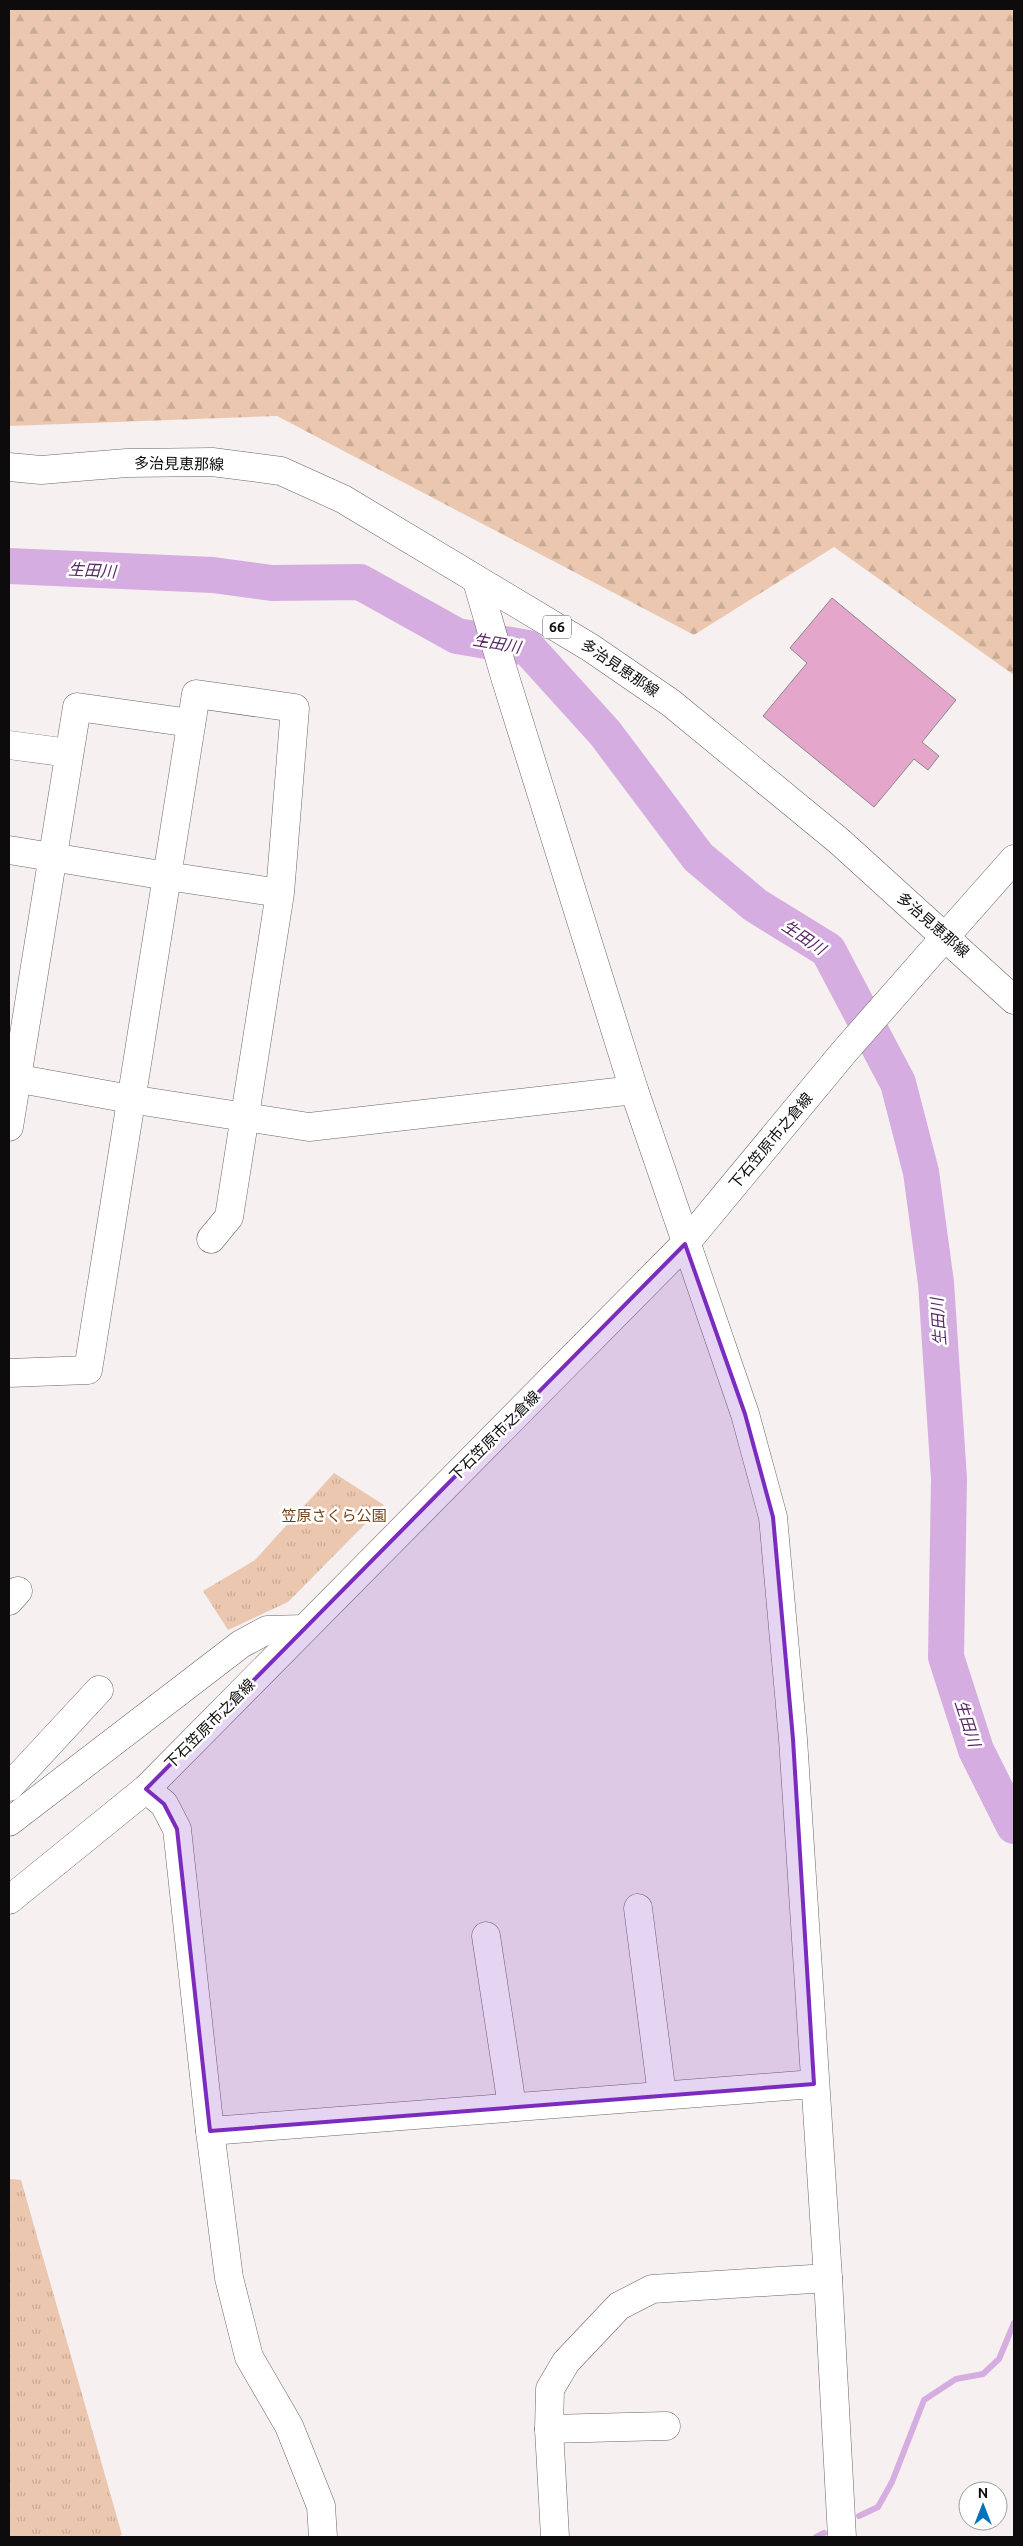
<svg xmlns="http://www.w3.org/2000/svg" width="1023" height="2546" viewBox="0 0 1023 2546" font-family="Ubuntu,'Noto Sans JP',sans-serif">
  <defs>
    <pattern id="grass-tufts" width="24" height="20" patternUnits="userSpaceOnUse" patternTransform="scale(1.25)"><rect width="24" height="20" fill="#ebc7af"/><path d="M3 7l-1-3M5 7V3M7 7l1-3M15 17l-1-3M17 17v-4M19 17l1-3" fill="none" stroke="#c8aa95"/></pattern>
    <pattern id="forest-firs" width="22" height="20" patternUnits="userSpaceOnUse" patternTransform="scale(1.25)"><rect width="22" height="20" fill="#ebc7af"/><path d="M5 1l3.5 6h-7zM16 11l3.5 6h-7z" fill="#c8aa95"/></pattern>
  </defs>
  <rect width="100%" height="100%" fill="#f6f0f1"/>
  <g fill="url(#grass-tufts)">
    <path d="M334,1473L384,1505L288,1602L228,1630L203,1591L255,1560Z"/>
    <path d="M9,2179L21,2180L122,2535L116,2537H9Z"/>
  </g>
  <path fill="url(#forest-firs)" d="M9,9H1014V675L834,547L694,635L277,416L9,426Z"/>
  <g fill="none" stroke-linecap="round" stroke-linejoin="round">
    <g stroke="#d6ade1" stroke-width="6">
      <path d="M859,2516L878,2507L892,2482L924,2400L956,2379L983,2374L999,2359L1014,2323"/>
      <path d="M816,2537L824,2533"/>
    </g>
    <path stroke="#d6ade1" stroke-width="36" d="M9,566L213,575L272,583L360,582L457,636L528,648L605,733L698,857L755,905L828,950L898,1083L921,1172L936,1283L949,1479L946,1657L976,1750L1014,1826"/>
  </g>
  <path fill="#e4a7cb" stroke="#8c878a" d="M832,598L956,700L922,742L939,756L928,770L914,759L874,807L763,716L807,663L790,648Z"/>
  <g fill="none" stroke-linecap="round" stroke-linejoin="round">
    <g stroke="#6b6667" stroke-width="29">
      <g id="minor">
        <path d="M477,581L505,677L634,1090L745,1414L773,1517L793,1739L828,2278L842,2537"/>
        <path d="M9,745L69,753"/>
        <path d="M9,850L167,876L88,1370L9,1373"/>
        <path d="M945,937L1014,859"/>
        <path d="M9,1077L130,1099L309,1127L634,1090"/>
        <path d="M9,1127L77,707L191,723"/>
        <path d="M211,1239L229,1217L280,893L167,876L196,694L295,708L280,893"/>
        <path d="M9,1601L18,1591"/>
        <path d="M9,1787L99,1690"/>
        <path d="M146,1789L164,1804L177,1829L210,2131L229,2278L249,2357L289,2426L321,2506L323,2537"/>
        <path d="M9,1822L241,1644L267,1630L304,1629"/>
        <path d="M638,1908L662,2095"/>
        <path d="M486,1936L512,2106"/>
        <path d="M210,2131L814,2084"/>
        <path d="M549,2429L666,2426"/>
        <path d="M555,2537L549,2429L550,2389L566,2362L619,2306L652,2289L828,2278"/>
      </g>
    </g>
    <g stroke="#6b6667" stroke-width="29">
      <g id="major">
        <path d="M9,467L41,470L127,463L212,462L281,471L343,499L591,648L671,703L839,841L1014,1000"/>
        <path d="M9,1900L146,1789L685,1244L844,1052L945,937"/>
      </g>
    </g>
    <use href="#minor" stroke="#fff" stroke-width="28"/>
    <use href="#major" stroke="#fff" stroke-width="28"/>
  </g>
  <path fill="#7b2cbf" fill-opacity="0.2" stroke="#7b2cbf" stroke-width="4" stroke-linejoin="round" d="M685,1244L745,1414L773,1517L793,1739L814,2084L210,2131L177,1829L164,1804L146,1789Z"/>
  <g text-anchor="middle" stroke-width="5" stroke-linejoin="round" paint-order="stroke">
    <rect fill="#fff" stroke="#565455" stroke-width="1" x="543" y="615.5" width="28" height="23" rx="4"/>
    <g font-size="14" font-weight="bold" fill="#0d0b0c">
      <text x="557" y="632">66</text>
    </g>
    <g font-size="15" fill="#0d0b0c" stroke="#fff">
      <text transform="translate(179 464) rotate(1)" y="5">多治見恵那線</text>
      <text transform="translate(620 668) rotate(34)" y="5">多治見恵那線</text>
      <text transform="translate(933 925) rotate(41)" y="5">多治見恵那線</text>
      <text transform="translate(771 1141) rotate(-50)" y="5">下石笠原市之倉線</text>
      <text transform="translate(495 1436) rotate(-45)" y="5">下石笠原市之倉線</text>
      <text transform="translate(210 1724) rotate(-45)" y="5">下石笠原市之倉線</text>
    </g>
    <g font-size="15" fill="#723d13" stroke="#fff">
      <text x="334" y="1521">笠原さくら公園</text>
    </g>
    <g font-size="16" font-style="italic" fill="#582765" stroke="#fff">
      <text transform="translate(92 570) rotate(3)" y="6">生田川</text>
      <text transform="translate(497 643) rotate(10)" y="6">生田川</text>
      <text transform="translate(804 937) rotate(34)" y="6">生田川</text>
      <text transform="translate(938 1322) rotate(-94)" y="6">生田川</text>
      <text transform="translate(968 1723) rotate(72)" y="6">生田川</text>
    </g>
  </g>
  <rect width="1023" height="2546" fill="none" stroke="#0d0b0c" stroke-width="20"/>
  <g transform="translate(983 2506)"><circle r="24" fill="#ffffff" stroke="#9e9d9e"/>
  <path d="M0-4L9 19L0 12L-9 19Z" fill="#0073bd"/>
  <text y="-8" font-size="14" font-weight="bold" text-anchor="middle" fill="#0d0b0c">N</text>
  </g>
</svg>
